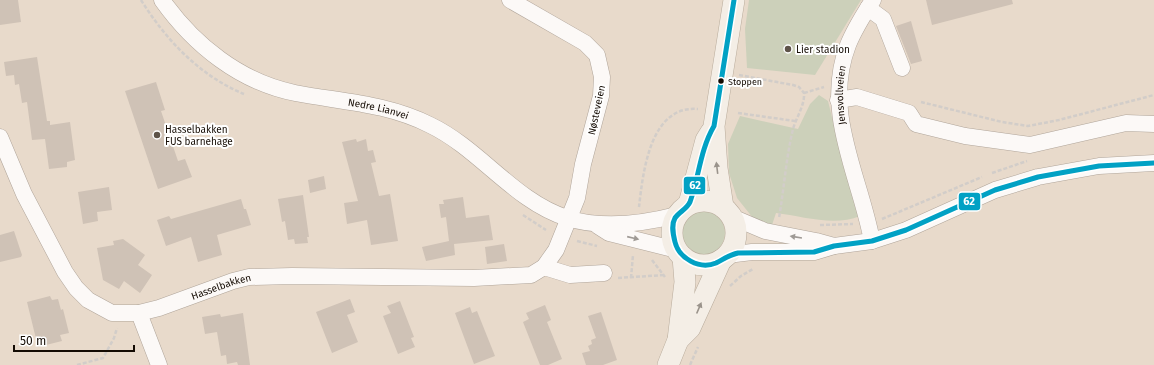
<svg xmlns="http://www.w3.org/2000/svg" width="1154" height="365" viewBox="0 0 1154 365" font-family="'Fira Sans',sans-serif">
  <rect width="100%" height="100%" fill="#e8dacb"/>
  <g fill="#ccd0ba">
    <path d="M749,0H861L815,75L747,68L745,29Z"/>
    <path d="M819,95L828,101L846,174L860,216C834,227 802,216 776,213L772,225L753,218L737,198L729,173L728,144L740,116L798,129L810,104Z"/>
    <circle cx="703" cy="233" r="22"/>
  </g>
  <g fill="#cfc2b6">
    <path d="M0,0H18L21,22L0,25Z"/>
    <path d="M926,0H1012L1013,4L932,25Z"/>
    <path d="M911,21L922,61L911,64L896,26Z"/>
    <path d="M37,57L47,121H50V125L70,122L75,160L67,162V167L49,169L45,139L32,140L27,102L22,103L19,84L15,85L14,75L6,76L4,62Z"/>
    <path d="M156,82L165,110L161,111L178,161L185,159L192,177L158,189L125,91Z"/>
    <path d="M356,139L357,142L366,139L368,151L373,150L376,162L371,163L379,196L390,194L398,241L371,245L367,220L347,224L344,203L358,201L342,142Z"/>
    <path d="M324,176L326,189L310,193L308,180Z"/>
    <path d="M109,187L112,210L97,212L98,221L83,224L78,192Z"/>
    <path d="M303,195L309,237H307L308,243L295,244L294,239L288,240L285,221L282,222L278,199Z"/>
    <path d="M463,197L466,218L489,215L493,240L454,244L455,255L426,261L422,247L449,241L446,217L441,218L439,204H444L443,200Z"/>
    <path d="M241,199L244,209H246L251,225L217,235L222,255L198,262L191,237L166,246L157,220L169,216L171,219Z"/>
    <path d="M14,231L22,255L21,257L0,262V235Z"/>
    <path d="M123,239L145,255L138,265L152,275L140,293L124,281L119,289L103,280L97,248L114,245L113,241Z"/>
    <path d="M504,244L507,261L487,264L485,247Z"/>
    <path d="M50,296L52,300L58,299L61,310L63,309L69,333L60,335L62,341L38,347L27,302Z"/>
    <path d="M350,299L355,312L347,315L358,342L332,353L316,312Z"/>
    <path d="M400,301L414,337L411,338L415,347L398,354L383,316L391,313L387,306Z"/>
    <path d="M545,305L551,320L547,322L562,359L548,365H540L523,322L529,319L526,313Z"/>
    <path d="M470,307L472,313L477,311L495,356L474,364L455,313Z"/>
    <path d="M601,312L617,360L603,365H586L582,353L590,351L588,346L592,344L591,340L596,338L588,316Z"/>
    <path d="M243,313L250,365H238L237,362L227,364L226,355L221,356L217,332L205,334L202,317L220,314L221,317Z"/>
  </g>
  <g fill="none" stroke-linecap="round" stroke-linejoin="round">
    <g stroke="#b0a59a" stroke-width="17">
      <g id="minor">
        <path id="s1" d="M162,0C194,45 240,82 295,93C342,102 386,103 430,125C480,149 514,201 567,218C602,229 642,224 677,215"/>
        <path d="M510,0L585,43L597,55L602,77L601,96L583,164L577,198L556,250L544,267"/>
        <path d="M868,8L883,19L902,68"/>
        <path d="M838,100L857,97L909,113L916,124L965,136L1030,145L1126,123L1154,124"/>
        <path id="s2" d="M0,137L24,194L65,272L76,288L88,300L112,313H139L159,308L233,281L249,277L292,276L474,278L531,275L544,267L570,275L604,273"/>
        <path d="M732,217L765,231L816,241L834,246"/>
        <path d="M598,226L609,233L677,250"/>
        <path id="s3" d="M872,241C860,176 822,112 848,45C854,30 864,14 873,0"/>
        <path d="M727,255L752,252H814L834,246L872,241L906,230L995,190L1038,177L1099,166L1154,163"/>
        <path d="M139,313L159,365"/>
      </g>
    </g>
    <g stroke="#b8ab9b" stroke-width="22">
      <g id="major">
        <circle cx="704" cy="233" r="32"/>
        <path d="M689,204L706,140L711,132"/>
        <path d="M723,207L717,168L714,126L734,0"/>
        <path d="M678,340L690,328L721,260"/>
        <path d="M668,365L678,340L685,282L683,257"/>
      </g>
    </g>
    <g stroke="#d2cdc9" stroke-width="2.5" stroke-dasharray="4 2" stroke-linecap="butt">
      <path d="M141,0C166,40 200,76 244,94"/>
      <path d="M739,75L793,85L799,87L804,93C805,105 796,118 793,129C786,158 784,189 779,218"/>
      <path d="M804,93L824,87"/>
      <path d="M921,102L1002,122L1028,126L1059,120L1154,95"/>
      <path d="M738,113L795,121"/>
      <path d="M992,173L1027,161"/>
      <path d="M639,207C643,172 650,105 698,109"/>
      <path d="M523,215L546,230"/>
      <path d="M882,219L982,177"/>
      <path d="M820,225L853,224"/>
      <path d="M577,241L597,246"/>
      <path d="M652,260L665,277"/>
      <path d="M618,278L665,275"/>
      <path d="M631,278L633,255"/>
      <path d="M730,286L741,276L753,269"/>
      <path d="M77,365L103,358L114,338L117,328"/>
      <path d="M690,365L698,347"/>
    </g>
    <use href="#minor" stroke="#fcf9f7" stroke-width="16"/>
    <use href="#major" stroke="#f4eee6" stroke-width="21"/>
    <g stroke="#fff" stroke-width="8">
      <path id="bus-1" d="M734,0L714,126C700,150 699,177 690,202C687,209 679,212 675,218C671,225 673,234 675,242C679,258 699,270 716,263C724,259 729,255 738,253L814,252L834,246L872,241L906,230L995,190L1038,177L1099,166L1154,163"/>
    </g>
    <use href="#bus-1" stroke="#01a1c4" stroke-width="5"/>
  </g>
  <defs><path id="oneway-solid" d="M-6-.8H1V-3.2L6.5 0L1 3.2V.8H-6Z"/></defs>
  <g fill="#9a938b">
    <use href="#oneway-solid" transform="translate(717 168) rotate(-97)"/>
    <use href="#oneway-solid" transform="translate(699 308) rotate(-67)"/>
  </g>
  <g fill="#9f9a95">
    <use href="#oneway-solid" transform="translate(796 237) rotate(-171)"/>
    <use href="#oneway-solid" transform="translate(633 238) rotate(13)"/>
  </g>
  <g fill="#5e5349" stroke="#fff" stroke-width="1.5">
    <circle cx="788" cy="49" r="4"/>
    <circle cx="157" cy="135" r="4"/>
  </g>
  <circle fill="#140b03" stroke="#fff" stroke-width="1.5" cx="721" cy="81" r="3.5"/>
  <g text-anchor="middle" stroke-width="4" stroke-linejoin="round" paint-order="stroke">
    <g font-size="9" fill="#140b03" stroke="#fff" text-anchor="start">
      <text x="728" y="85">Stoppen</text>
    </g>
    <g font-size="10" fill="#140b03" stroke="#fff" text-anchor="start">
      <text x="796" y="53">Lier stadion</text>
      <text x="165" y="133">Hasselbakken<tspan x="165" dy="12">FUS barnehage</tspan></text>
    </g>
    <g font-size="10" fill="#140b03" stroke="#fff">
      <text dy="4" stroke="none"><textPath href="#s3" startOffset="150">Jensvollveien</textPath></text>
      <text dy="4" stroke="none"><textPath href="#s1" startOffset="251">Nedre Lianvei</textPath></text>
      <text transform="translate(596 110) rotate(-78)" y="4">Nøsteveien</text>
      <text dy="4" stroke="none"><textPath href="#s2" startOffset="327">Hasselbakken</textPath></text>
    </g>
  </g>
  <g stroke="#fff" stroke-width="1.5">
    <rect x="683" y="176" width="23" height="19" rx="4" fill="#01a1c4"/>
    <rect x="958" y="192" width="23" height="19" rx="4" fill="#01a1c4"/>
  </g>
  <g font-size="11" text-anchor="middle" font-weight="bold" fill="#fff">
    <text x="695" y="189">62</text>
    <text x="969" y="205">62</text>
  </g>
  <path d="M14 345v6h120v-6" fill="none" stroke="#140b03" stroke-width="2"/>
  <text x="20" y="345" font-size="12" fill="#140b03" stroke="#ffffff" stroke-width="3" paint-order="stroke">50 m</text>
</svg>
